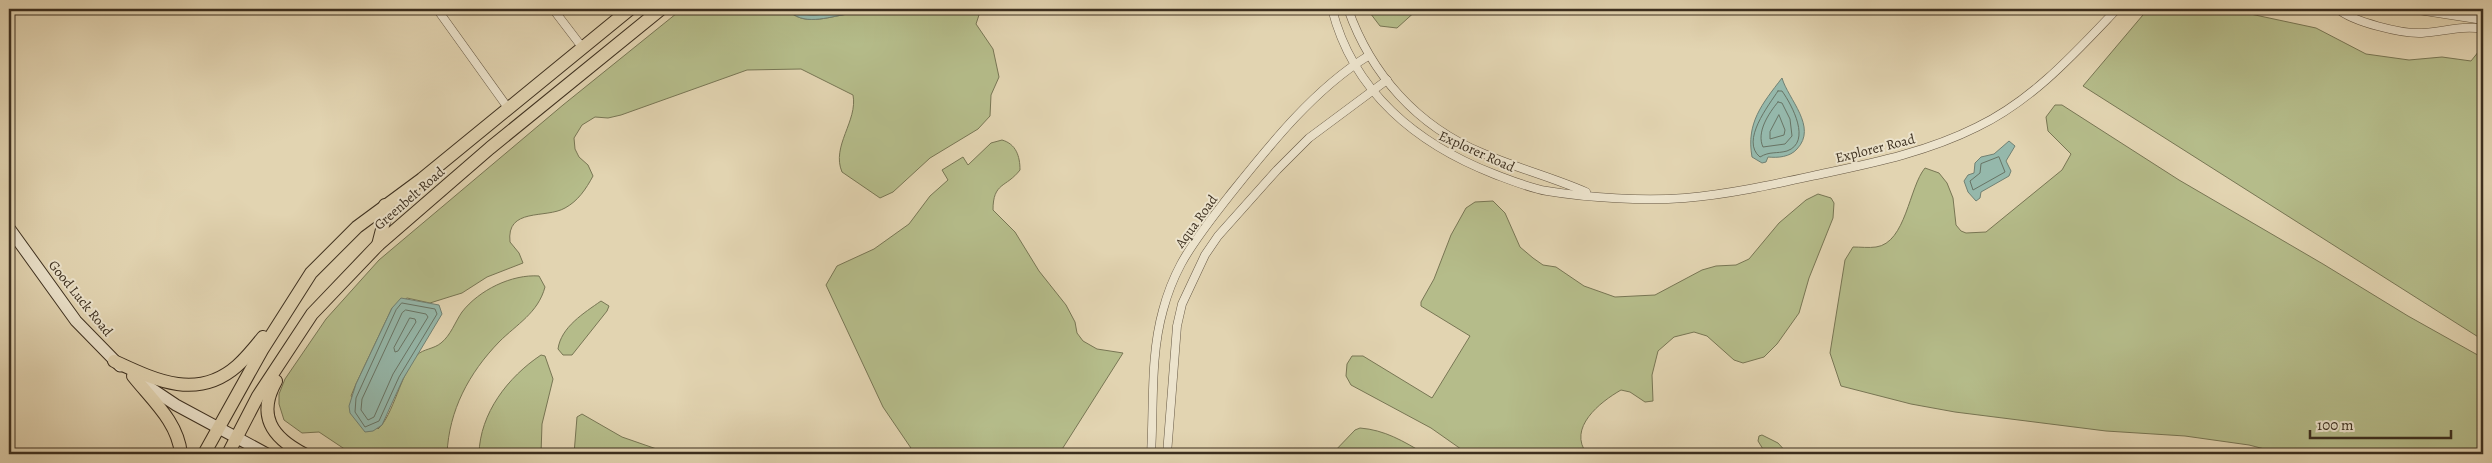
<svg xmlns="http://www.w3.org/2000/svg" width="2492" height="463" viewBox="0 0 2492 463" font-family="Alegreya,serif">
  <rect width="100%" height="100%" fill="#e2d4b1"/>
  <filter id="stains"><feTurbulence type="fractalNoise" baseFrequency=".004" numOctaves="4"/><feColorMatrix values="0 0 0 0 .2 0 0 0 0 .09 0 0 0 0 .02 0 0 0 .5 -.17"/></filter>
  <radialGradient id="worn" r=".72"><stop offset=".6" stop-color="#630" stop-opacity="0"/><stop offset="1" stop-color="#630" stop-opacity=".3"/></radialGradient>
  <g fill="#b5bc8a" stroke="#787654">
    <path d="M682,9H787C803,27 827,17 848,14C860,12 861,16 874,9H981L976,24L993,49L999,77L991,95L990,116L978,129L930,158L893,192L880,198L842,172C831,146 858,121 853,95L801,69L747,70L621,115L608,118L595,117L582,125L574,138L575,149L579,157L588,165L593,176C586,189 578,201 565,208C546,219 506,207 510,242L519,253L523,263L487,277L462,293L449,297L430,303L407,298L392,308L356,384L351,396L378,429C393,416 401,373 417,355C423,349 434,349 441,343C451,335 455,322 462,312C479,290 512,274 539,276L545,287C538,313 517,324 499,342C469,373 449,410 447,454H352L319,432L302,433L284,420L279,404V394L285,379L326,319L379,260L563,105Z"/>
    <path d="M1367,9H1418L1397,28L1380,26Z"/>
    <path d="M2148,9H2227L2316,28L2366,54L2409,60L2442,57L2471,61L2483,46V340L2083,86Z"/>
    <path d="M2055,105H2062L2179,180L2323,264L2408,316L2483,358V454H2284L2249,445L2185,436L2106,431L1955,412L1911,404L1841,386L1830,353L1845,260L1853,247C1860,247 1869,248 1876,247C1906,243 1909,187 1925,168L1939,173L1947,183L1953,198L1956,225L1961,231L1966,233L1986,232L2062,170L2071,154L2048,131L2046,117Z"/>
    <path d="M1002,140C1016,144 1020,156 1020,170C1006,188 993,182 993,210L1015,232L1039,271L1066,305L1075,322L1077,333L1083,341L1097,349L1123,353L1059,454H915L883,407L826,285L837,266L874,249L909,224L930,196L948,180L942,170L963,157L968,165L991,143Z"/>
    <path d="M1818,194L1831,198L1834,203L1833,218L1809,278L1799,313L1777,344L1764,357L1743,363L1734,360L1707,336L1694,332L1674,337L1658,351L1652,375L1653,401L1645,402L1630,392L1621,390C1600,402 1567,428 1587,454H1468L1431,428L1351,385L1346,376L1347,364L1352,356H1363L1432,398L1470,336L1421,306V302L1434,279L1451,235L1466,208L1475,202L1493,201L1505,213L1520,247L1533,258L1543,265L1556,267L1584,286L1615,297L1655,295L1702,270L1716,266L1736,265L1749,259L1779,223L1806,200Z"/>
    <path d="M601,301L609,306L607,311L572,355H563L558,349C561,327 584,313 601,301Z"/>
    <path d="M541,355L545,356L553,379L542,424L541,454H479C480,413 508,377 541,355Z"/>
    <path d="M582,414L622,437L671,454H574L577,417Z"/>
    <path d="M1360,428C1385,430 1403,441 1425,454H1332L1355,430Z"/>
    <path d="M1762,435L1778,443L1788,454H1766L1758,441L1759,436Z"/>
  </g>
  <g fill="#95b8ab" stroke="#718173">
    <path d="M787,9H874C863,16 859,12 848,14C827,17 803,27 787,9Z"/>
    <path d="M1782,78C1788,99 1818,127 1797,149C1790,157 1778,158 1768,157L1766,162L1762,163L1752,157C1746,123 1762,104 1782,78Z"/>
    <path d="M2009,141L2015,146L2006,161L2011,171L2009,176L1981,192L1980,198L1976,201L1968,192L1964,181L1968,175L1974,173L1975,163L1981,157L1994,154Z"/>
    <path d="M401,298L439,305L442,314L403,379L382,425L373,431L365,432L350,413L349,406L356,384L392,308Z"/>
  </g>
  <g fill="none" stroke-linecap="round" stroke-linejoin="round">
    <g stroke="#687465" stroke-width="1">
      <path d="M793,9C805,20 832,13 847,9"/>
      <path d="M1778,91H1782C1792,105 1812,142 1787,151C1776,154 1770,151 1760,157C1740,141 1769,105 1778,91Z"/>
      <path d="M1778,102L1782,103L1790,119L1792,136L1785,144L1763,147C1756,132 1769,113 1778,102Z"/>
      <path d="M1779,115L1785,130L1784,135L1770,139V132Z"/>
      <path d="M1999,157L2005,172L1973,190L1970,181L1980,173L1981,164Z"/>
      <path d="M402,303L435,309L437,314L399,377L379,421L365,427L355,412L356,398L396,310Z"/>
      <path d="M406,310L426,314L428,317L393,374L374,417L368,420L361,410L362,399L402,313Z"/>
      <path d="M410,318L415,319L416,322L398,351L395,352L394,348Z"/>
    </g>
    <g stroke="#665844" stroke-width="9">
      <g id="street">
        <path d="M437,9L508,108"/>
        <path d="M553,9L582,47"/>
        <path d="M1332,9C1353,92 1417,144 1494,174C1510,180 1529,188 1547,191C1589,198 1643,201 1685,198C1733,194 1780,183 1826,173C1878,162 1929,151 1977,127C2033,100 2075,53 2117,9"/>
        <path d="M1348,9C1371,74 1417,126 1482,153C1516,168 1552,177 1586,192"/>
        <path d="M2338,9C2353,22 2402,34 2422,33C2443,32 2462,25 2483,29"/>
        <path d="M2412,9L2483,20"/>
        <path d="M2452,9L2469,16"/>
        <path d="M1151,454C1154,407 1150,356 1163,310C1167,295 1173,279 1181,264C1194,240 1212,218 1229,196C1269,146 1313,90 1368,56"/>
        <path d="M1167,454L1177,326L1182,304L1205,255L1218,236L1277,170L1309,138L1387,80"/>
      </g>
    </g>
    <g stroke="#3c2f1f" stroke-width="13">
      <g id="secondary">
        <path d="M9,228L76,321L120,366"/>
        <path d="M143,383L176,405L267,454"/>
      </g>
    </g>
    <g stroke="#3c2f1f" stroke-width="14">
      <g id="primary">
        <path d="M378,245L385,218V205"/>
        <path d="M114,361C155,380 197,401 237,366C246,358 255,347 263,337"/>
        <path d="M133,376C152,400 178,422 181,454"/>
        <path d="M276,381C257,415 271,437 304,454"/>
        <path d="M204,454L262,350L311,273L357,227L422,179L630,9"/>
        <path d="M228,454L258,396L312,314L378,245L490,148L661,9"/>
      </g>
    </g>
    <use href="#street" stroke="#ece3cc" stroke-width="8"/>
    <use href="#secondary" stroke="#ece3cc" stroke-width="11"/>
    <use href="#primary" stroke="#e2d4b1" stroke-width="12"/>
  </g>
  <g text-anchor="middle" stroke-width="4" stroke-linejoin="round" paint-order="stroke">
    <g font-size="14" fill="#3c2f1f" stroke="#ece3cc">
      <text transform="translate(1875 148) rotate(-14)" y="5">Explorer Road</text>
      <text transform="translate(1477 151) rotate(24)" y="5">Explorer Road</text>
      <text transform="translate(409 198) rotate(-41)" y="5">Greenbelt Road</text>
      <text transform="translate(1196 221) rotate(-54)" y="5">Aqua Road</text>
      <text transform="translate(81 298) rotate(51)" y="5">Good Luck Road</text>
    </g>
  </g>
  <rect width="2492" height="463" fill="none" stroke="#e2d4b1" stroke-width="30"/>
  <rect x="10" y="10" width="2472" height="443" fill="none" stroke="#3c2f1f" stroke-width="2.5"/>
  <rect x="15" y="15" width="2462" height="433" fill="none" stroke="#3c2f1f"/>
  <path d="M2310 430v8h141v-8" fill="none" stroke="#3c2f1f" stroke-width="2.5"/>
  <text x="2317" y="430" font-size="15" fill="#3c2f1f" stroke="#ece3cc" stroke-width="4" paint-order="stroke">100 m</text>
  <rect width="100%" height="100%" filter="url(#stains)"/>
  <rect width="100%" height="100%" fill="url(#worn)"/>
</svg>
